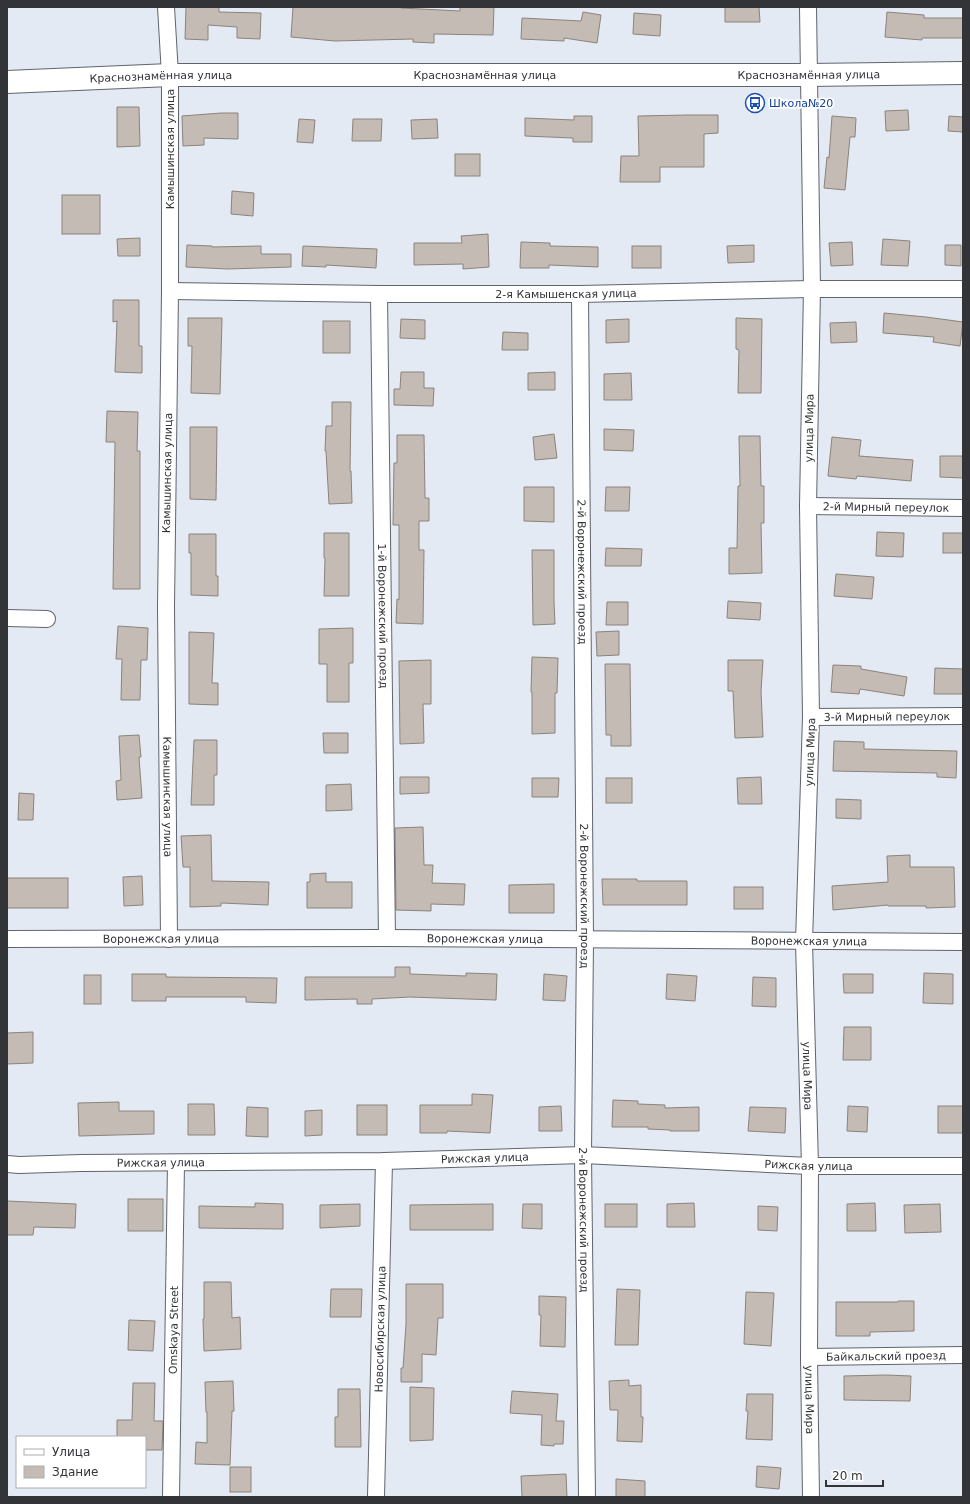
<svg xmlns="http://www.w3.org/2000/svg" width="970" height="1504" viewBox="0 0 970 1504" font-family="'DejaVu Sans',sans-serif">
  <rect width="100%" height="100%" fill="#e4eaf3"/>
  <g fill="#c4bcb4" stroke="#8b837c">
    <path d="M186,7H219V12L261,13L260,39L237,38V27L208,25V40L185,39Z"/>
    <path d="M293,7H401V8L460,11V7H494L493,35L434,34V43L413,42V39L335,41L291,37Z"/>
    <path d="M725,7H759L760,22H725Z"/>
    <path d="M583,12L601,15L597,43L564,38V41L521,39L522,18L581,21Z"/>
    <path d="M887,12L924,15V18H963V38H922V40L885,37Z"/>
    <path d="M634,13L661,15L660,36L633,34Z"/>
    <path d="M117,107H139L140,146L117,147Z"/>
    <path d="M908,110L909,130L886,131L885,111Z"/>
    <path d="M221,113H238V139L204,138V145L183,146L182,116Z"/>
    <path d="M687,115H718V133L704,134V167H660V182H620L621,156H639L638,116Z"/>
    <path d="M574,116H592V142H573V138L525,136V118L574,120Z"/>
    <path d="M832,116L856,118L855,137H850L845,190L824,188L827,157L829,158Z"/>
    <path d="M949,116L963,117V132L948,131Z"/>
    <path d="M299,119L315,120L313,143L297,142Z"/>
    <path d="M353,119H382L381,141H352Z"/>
    <path d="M437,119L438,138L412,139L411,120Z"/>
    <rect x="455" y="154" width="25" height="22"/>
    <path d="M232,191L254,193L253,216L231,214Z"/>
    <rect x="62" y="195" width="38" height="39"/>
    <path d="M488,234L489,267L463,269V264L414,265V243H462L461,236Z"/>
    <path d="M140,238V256H118L117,239Z"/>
    <path d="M883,239L910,241L908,266L881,265Z"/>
    <path d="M521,242L550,243V246L598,247V267L549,265V268H520Z"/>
    <path d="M852,242L853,265L831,266L829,243Z"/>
    <path d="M187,245L212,246V247L261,246V254H291V267L228,269L186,267Z"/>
    <path d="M754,245V262L728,263L727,246Z"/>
    <path d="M945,245H961V266L945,265Z"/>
    <path d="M303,246L377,249L376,268L326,265V267L302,266Z"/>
    <rect x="632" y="246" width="29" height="22"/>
    <path d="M113,300H139V346H142V373L115,372L117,321L113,322Z"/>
    <path d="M884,313L926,317L963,322L960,346L933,342L934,337L883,333Z"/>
    <path d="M188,318H222L220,394L191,393L192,346H188Z"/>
    <path d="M736,318L762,319L761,393H738L739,350L736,349Z"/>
    <path d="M401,319L425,320V339L400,338Z"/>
    <path d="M629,319V342L606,343V320Z"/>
    <rect x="323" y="321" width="27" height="32"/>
    <path d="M856,322L857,342L831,343L830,323Z"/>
    <path d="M503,332L528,333V350H502Z"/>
    <path d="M401,372H424V388H434L433,406L394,405V389H400Z"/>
    <path d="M555,372V390H528V373Z"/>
    <path d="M631,373L632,400H604V374Z"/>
    <path d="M332,402H351L350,471H351L352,503L329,504L326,451H325L326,426H332Z"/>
    <path d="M107,411L138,412L137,451H140V589H113L115,442H106Z"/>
    <path d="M190,427H217L216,500L190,499Z"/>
    <path d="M604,429L634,430L633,451L604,450Z"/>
    <path d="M554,434L557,458L535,460L533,437Z"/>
    <path d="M397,435H424L425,498H429V521H419V550H424L423,624L396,623L397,599L399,600V525H393L394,463H397Z"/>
    <path d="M739,436H760L761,486H764V523H761L762,573L729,574V548H737L738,486H740Z"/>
    <path d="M832,437L861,440L859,456L913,460L911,481L857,476L856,479L828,476Z"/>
    <path d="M940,456H963V478L940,477Z"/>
    <path d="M524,487H554V522L524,521Z"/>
    <path d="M606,487H630L629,511H605Z"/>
    <path d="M877,532L904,533L903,557L876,556Z"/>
    <path d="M324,533H349V596H324L325,558H324Z"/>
    <rect x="943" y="533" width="20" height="20"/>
    <path d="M189,534H216V576H218V596L191,595V553H189Z"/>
    <path d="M606,548L642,549L641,566H605Z"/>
    <path d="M532,550H554V601L555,624L533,625Z"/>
    <path d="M836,574L874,577L872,599L834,596Z"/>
    <path d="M728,601L761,603L760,620L727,618Z"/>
    <path d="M607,602H628V625H606Z"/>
    <path d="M118,626L148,628L147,660H141L140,700H121L122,659H116Z"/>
    <path d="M353,628V663H349V702H327V664H319V629Z"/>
    <path d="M619,631V655L597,656L596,632Z"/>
    <path d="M189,632L214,633L212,683H218V705L189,704Z"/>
    <path d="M532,657L558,658L557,693H555V733L532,734V692H531Z"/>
    <path d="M431,660V704H423L424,743L400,744L399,661Z"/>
    <path d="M728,660H763L761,691L763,737L735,738L733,691H728Z"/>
    <path d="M605,664H630L631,746H611V735H606Z"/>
    <path d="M833,665L861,666V669L907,677L904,696L860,689L859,694L831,692Z"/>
    <path d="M935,668L963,669V694H934Z"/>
    <path d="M323,733H348V753H324Z"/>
    <path d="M139,735L141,757H139L142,798L117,800L116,781L121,780L119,736Z"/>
    <path d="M194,740H217V775H214V805H191Z"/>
    <path d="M834,741L864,742V749L957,751L956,778L937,777V773L833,771Z"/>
    <path d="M400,777H429V793L400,794Z"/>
    <path d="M761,777L762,804H738L737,778Z"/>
    <path d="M532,778H559L558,797H532Z"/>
    <rect x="606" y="778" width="26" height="25"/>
    <path d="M351,784L352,810L326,811V785Z"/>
    <path d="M19,793L34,794L33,820H18Z"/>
    <path d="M836,799L861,800V819L836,818Z"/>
    <path d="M423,827L424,865H433L432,883L465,884L464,905L431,904V911L396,910L395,828Z"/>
    <path d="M211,835L212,881L269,882L268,905L221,903V906L190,907V867H183L181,836Z"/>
    <path d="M910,855V867H954L955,907L926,908V906H888V905L833,910L832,886L888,882L887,856Z"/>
    <path d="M326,873V882H352V908H307V882H310V874Z"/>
    <path d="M142,876L143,905L124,906L123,877Z"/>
    <rect x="7" y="878" width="61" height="30"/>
    <path d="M602,879H637V881H687V905H603Z"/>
    <path d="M554,884V913H509V885Z"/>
    <rect x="734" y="887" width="29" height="22"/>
    <path d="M395,967H410V974L466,976V973L497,974L496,1000L410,997L372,999V1004H357V999L305,1000V977H395Z"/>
    <path d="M924,973L953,974V1004L923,1003Z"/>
    <path d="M132,974H166V977L277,978L276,1003L246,1002V997H166V1001H132Z"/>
    <path d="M544,974L567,976L565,1001L543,1000Z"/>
    <path d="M667,974L697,976L695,1001L666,999Z"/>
    <path d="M843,974H873V993H844Z"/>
    <rect x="84" y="975" width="17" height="29"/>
    <path d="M753,977L776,978V1007L752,1006Z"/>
    <path d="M844,1027H871V1060H843Z"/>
    <path d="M33,1032V1063L7,1064V1033Z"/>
    <path d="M472,1094L493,1095L490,1133L447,1131V1133H420V1105H472Z"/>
    <path d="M613,1100L638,1101V1104L665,1105V1108L699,1107V1131H670V1130L648,1129V1127H612Z"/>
    <path d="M119,1102V1111H154V1134L79,1136L78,1103Z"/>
    <path d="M188,1104H214L215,1135H188Z"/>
    <rect x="357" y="1105" width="30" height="30"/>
    <path d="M561,1106L562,1131H539V1107Z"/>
    <path d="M848,1106L868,1107L867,1132L847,1131Z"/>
    <rect x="938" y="1106" width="25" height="27"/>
    <path d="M247,1107L268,1108V1137L246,1136Z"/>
    <path d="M750,1107L786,1108L785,1133L748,1131Z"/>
    <path d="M322,1110V1135L305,1136V1111Z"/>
    <rect x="128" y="1199" width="35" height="32"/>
    <path d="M7,1201L76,1204L75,1228L34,1227L33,1235H7Z"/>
    <path d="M255,1203L283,1204V1229L199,1228V1206L255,1207Z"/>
    <path d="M694,1203L695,1227H667V1204Z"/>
    <path d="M875,1203L876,1231H847V1204Z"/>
    <path d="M360,1204V1226L320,1228V1205Z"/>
    <path d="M493,1204V1230H410V1205Z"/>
    <path d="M523,1204H542V1229L522,1228Z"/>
    <rect x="605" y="1204" width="32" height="23"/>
    <path d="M940,1204L941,1232L905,1233L904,1205Z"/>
    <path d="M758,1206L778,1207L777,1231L758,1230Z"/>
    <path d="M204,1282H231L232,1318L240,1317L241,1349L204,1351L203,1319H204Z"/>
    <path d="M406,1284H443V1318H438L436,1355L422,1354V1382H401V1368H403L406,1324Z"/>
    <path d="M331,1289H362L361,1317H330Z"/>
    <path d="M617,1289L640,1290L638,1345H615Z"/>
    <path d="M746,1292L774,1293L771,1346L744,1344Z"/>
    <path d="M539,1296L566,1297L565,1347L540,1346L541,1315H539Z"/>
    <path d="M898,1301H914V1331L870,1332V1336H836V1302H898Z"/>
    <path d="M129,1320L155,1321L153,1351L128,1350Z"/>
    <path d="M886,1375L911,1376L910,1401L844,1400V1376Z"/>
    <path d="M629,1380V1386L641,1385V1417H643L642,1442L617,1441L618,1410H610L609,1381Z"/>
    <path d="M233,1381L234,1411H232L230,1465L195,1464L196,1442L207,1443V1412H206L205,1382Z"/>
    <path d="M133,1383H155L154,1421H163L162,1450H145V1437H117V1420H132Z"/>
    <path d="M410,1387L434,1388L433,1440L410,1441Z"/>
    <path d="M338,1389H360L361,1447H335V1417H338Z"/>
    <path d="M512,1391L558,1394L556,1421H564L563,1444H554V1446L541,1445L542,1415L510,1413Z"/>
    <path d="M747,1394H773L772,1440L746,1439L748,1411H746Z"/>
    <path d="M757,1466L781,1468L779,1489L756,1487Z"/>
    <rect x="230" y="1467" width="21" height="25"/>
    <path d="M566,1474L567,1497H522L521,1476Z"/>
    <path d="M616,1479L645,1481V1497H616Z"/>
  </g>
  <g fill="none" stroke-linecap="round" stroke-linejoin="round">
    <g stroke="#60646d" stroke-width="18">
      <g id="street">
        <path id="s1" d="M166,7L170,75V291L166,607L169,939"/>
        <path id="s2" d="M808,7L812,289L808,506L811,717L804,942L810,1166L809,1357L811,1497"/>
        <path id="s3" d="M170,291L379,294H580L812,289H963"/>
        <path id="s4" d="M379,294L387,938"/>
        <path id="s5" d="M580,294L585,939L583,1155L587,1497"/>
        <path id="s6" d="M808,506L963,508"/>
        <path d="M7,618L47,619"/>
        <path id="s7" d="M811,717L963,716"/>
        <path id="s8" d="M7,939L387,938L963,942"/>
        <path id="s9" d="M7,1164L19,1165L81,1163L384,1161L583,1155L810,1166H963"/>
        <path id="s10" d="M809,1357L963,1355"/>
        <path id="s11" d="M171,1497L176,1163"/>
        <path id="s12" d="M376,1497L384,1161"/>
      </g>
    </g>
    <g stroke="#60646d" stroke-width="24">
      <g id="secondary">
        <path id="s13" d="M7,82L170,75H808L963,73"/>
      </g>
    </g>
    <use href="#street" stroke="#fff" stroke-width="16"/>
    <use href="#secondary" stroke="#fff" stroke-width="22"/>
  </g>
  <defs>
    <g id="bus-ring" transform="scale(1)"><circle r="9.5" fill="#fff" stroke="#1a4fb4" stroke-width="1.5"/><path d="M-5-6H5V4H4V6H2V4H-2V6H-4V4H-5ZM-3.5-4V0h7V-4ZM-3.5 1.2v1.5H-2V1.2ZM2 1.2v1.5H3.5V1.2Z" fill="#1a4fb4"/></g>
  </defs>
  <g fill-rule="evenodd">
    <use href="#bus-ring" x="755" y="103"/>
  </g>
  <g text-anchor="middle" stroke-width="3.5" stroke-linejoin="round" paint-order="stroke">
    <g font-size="11" fill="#323438" stroke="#fff">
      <text dy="4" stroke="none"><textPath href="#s13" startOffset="802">Краснознамённая улица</textPath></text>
      <text dy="4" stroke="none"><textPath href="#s13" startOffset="478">Краснознамённая улица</textPath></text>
      <text dy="4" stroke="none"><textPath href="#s13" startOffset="154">Краснознамённая улица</textPath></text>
      <text transform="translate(170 149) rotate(-90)" y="4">Камышинская улица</text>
      <text dy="4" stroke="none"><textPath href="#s3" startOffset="396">2-я Камышенская улица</textPath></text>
      <text transform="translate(809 428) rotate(-89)" y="4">улица Мира</text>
      <text transform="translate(167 473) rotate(-89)" y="4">Камышинская улица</text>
      <text dy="4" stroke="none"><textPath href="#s6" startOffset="78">2-й Мирный переулок</textPath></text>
      <text dy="4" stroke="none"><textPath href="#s5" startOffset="278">2-й Воронежский проезд</textPath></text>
      <text dy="4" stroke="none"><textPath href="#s4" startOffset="322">1-й Воронежский проезд</textPath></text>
      <text dy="4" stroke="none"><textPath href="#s7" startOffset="76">3-й Мирный переулок</textPath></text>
      <text transform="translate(810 752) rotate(-88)" y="4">улица Мира</text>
      <text dy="4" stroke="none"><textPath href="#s1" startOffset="790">Камышинская улица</textPath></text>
      <text dy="4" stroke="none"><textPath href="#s5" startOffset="602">2-й Воронежский проезд</textPath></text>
      <text dy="4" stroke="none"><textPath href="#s8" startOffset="478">Воронежская улица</textPath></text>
      <text dy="4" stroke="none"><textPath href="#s8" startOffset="154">Воронежская улица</textPath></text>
      <text dy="4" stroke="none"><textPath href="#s8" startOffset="802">Воронежская улица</textPath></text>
      <text dy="4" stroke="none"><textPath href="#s2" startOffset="1069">улица Мира</textPath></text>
      <text dy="4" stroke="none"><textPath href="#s9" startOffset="478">Рижская улица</textPath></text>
      <text dy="4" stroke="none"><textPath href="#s9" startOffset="154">Рижская улица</textPath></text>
      <text dy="4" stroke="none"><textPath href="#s9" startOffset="802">Рижская улица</textPath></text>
      <text dy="4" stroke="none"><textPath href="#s5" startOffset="926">2-й Воронежский проезд</textPath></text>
      <text dy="4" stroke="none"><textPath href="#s12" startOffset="168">Новосибирская улица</textPath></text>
      <text dy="4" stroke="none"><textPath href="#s11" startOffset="167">Omskaya Street</textPath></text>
      <text dy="4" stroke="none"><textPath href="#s10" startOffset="77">Байкальский проезд</textPath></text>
      <text dy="4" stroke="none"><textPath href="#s2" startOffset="1393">улица Мира</textPath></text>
    </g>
    <g font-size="11" fill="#164399" stroke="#fff" text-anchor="start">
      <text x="769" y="107">Школа№20</text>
    </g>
  </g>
  <rect width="970" height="1504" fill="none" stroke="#323438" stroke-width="16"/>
  <rect x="16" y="1436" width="130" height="52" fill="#ffffff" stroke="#adaeaf"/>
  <rect x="24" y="1449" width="20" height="6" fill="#ffffff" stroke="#adaeaf"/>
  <text x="52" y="1456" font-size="12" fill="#323438">Улица</text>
  <rect x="24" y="1466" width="20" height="12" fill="#c4bcb4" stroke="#adaeaf"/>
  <text x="52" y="1476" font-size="12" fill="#323438">Здание</text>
  <path d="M826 1480v6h57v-6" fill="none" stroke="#323438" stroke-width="2"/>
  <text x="832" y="1480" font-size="12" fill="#323438" stroke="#ffffff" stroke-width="3" paint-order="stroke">20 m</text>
</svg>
